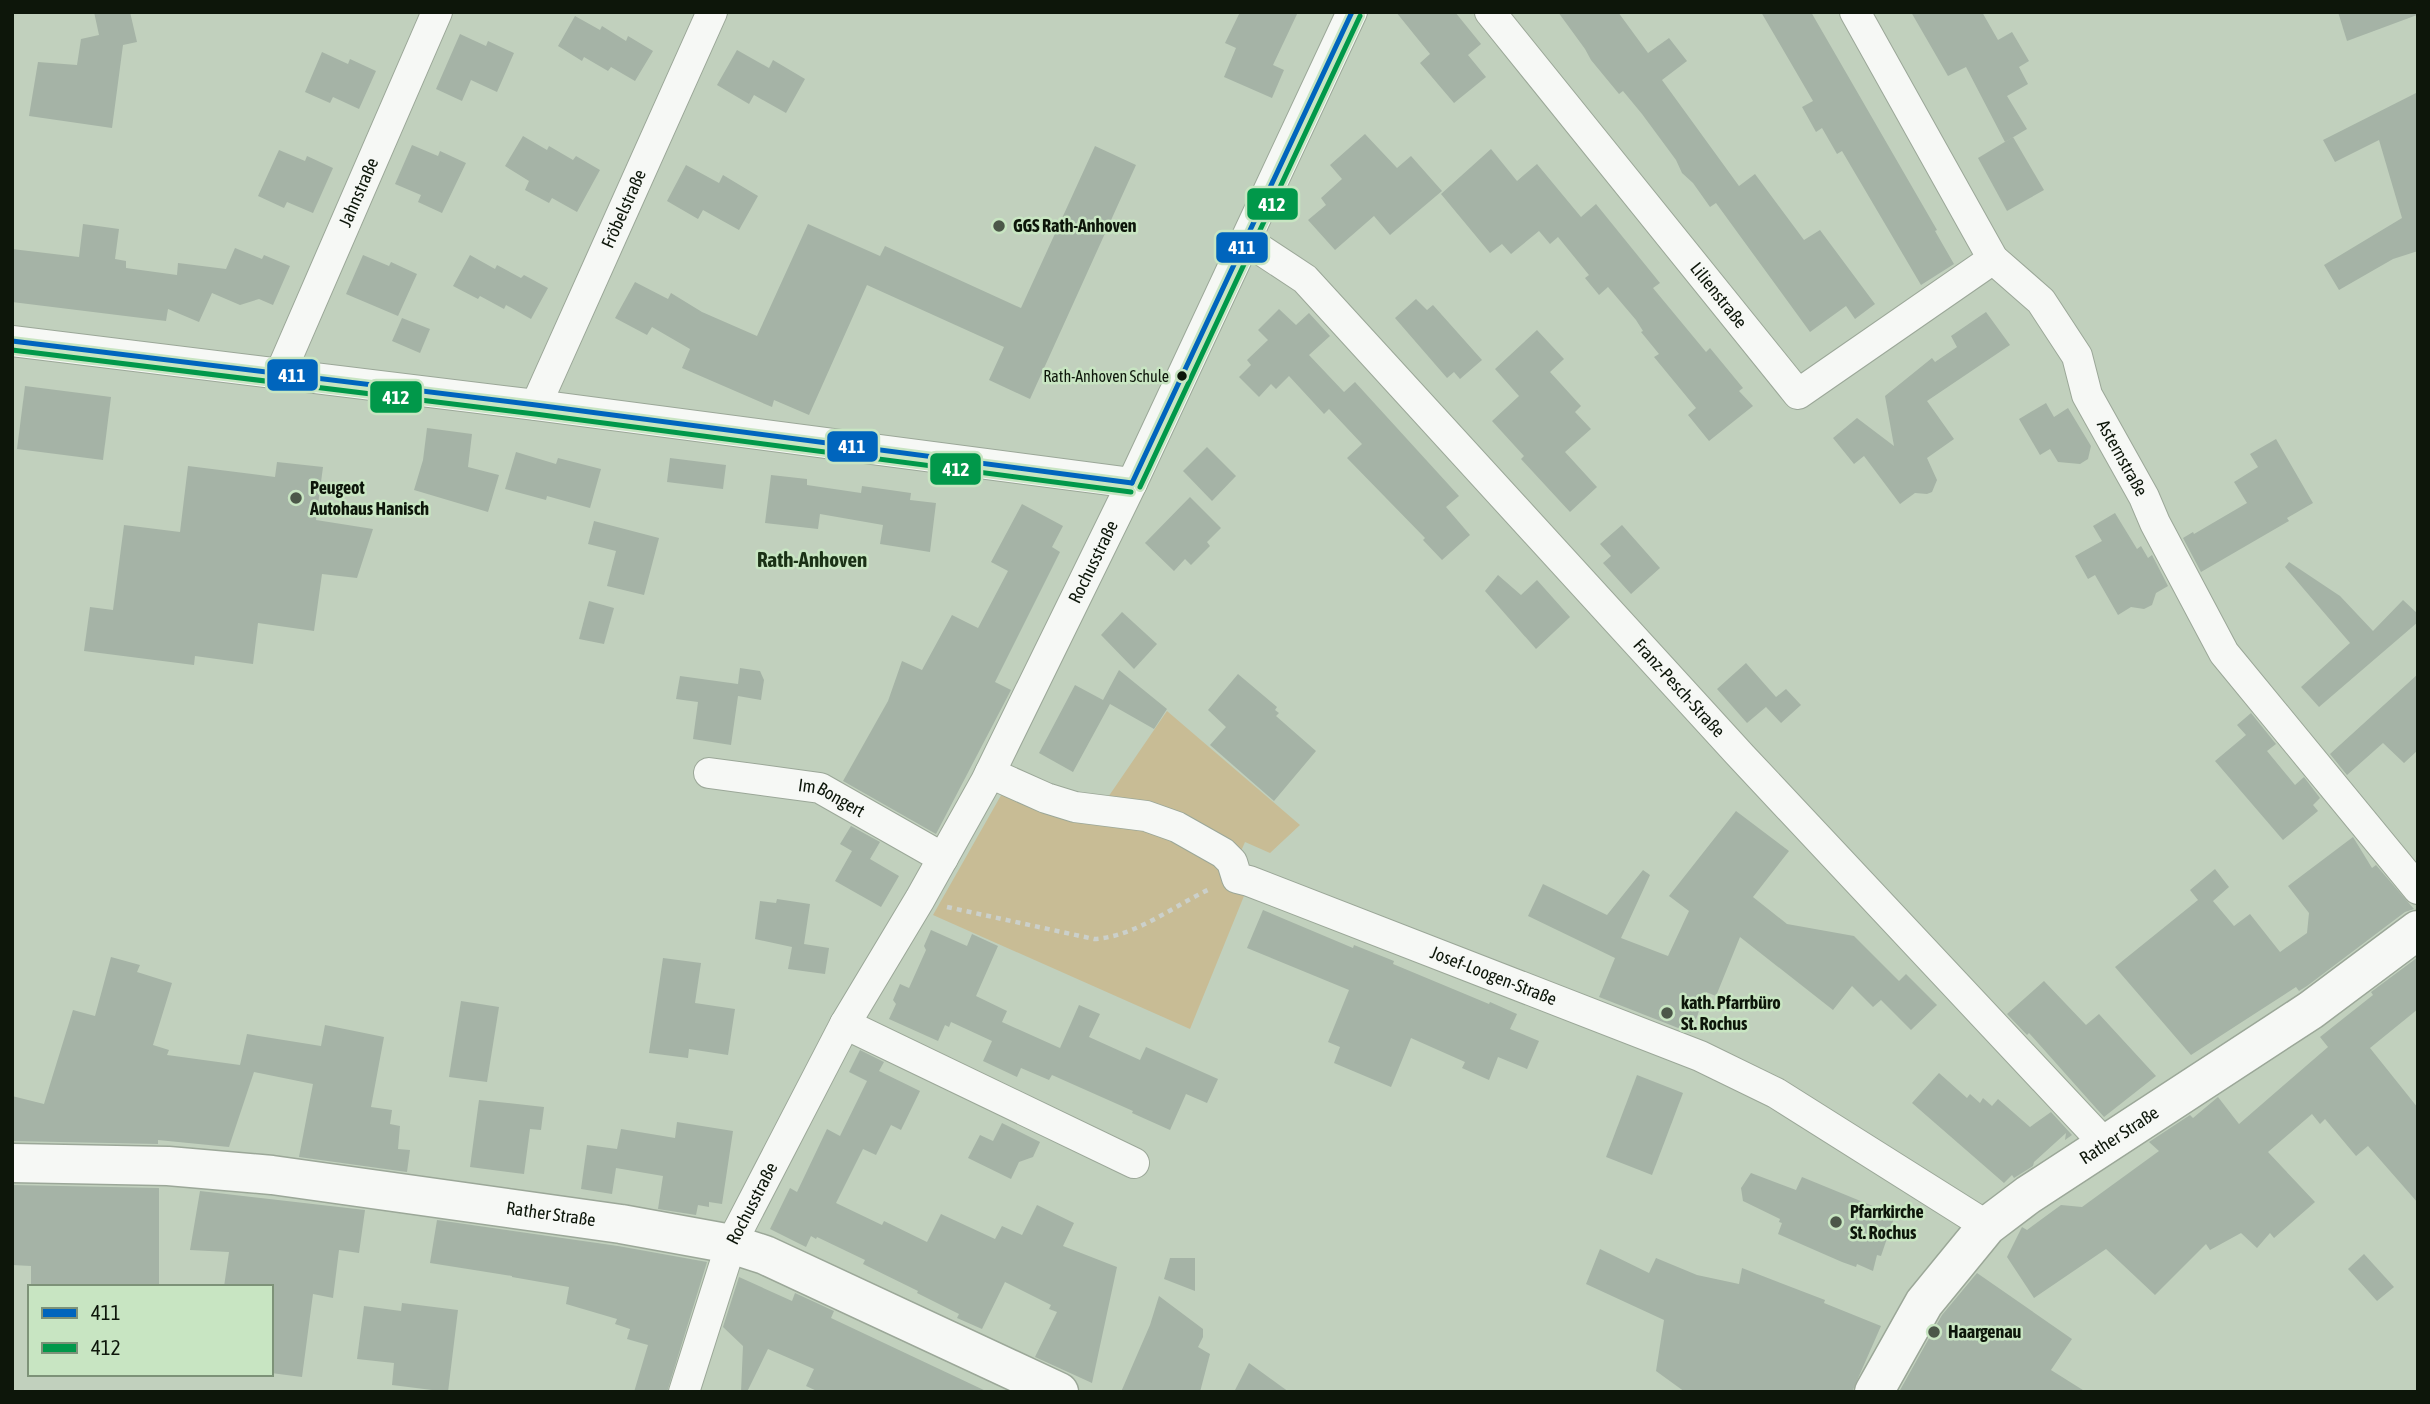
<svg xmlns="http://www.w3.org/2000/svg" width="2430" height="1404" viewBox="0 0 2430 1404" font-family="'Asap Condensed',sans-serif">
  <rect width="100%" height="100%" fill="#c1d0bd"/>
  <path fill="#c8bc95" d="M1167,711L1300,825L1270,853L1245,842L1227,883L1246,891L1190,1029L933,915L1012,776L1102,806Z"/>
  <g fill="#a5b3a6">
    <path d="M94,12H130L137,42L123,45L112,128L29,116L38,62L77,65L81,39L99,35Z"/>
    <path d="M1240,12H1298L1273,65L1284,70L1272,98L1224,77L1236,48L1225,43Z"/>
    <path d="M1396,12H1455L1481,44L1468,55L1486,77L1454,103L1420,63L1430,54Z"/>
    <path d="M1558,12H1618L1648,53L1669,38L1687,61L1662,80L1739,186L1755,174L1804,240L1820,230L1875,304L1855,319L1846,306L1810,332L1716,203L1710,207L1693,183L1682,173L1676,160L1642,114L1623,91L1619,94L1591,60L1585,49Z"/>
    <path d="M1761,12H1811L1937,230L1935,231L1954,264L1921,285L1842,151L1837,154L1822,128L1816,132L1802,107L1813,101Z"/>
    <path d="M1911,12H1982L1998,40L2012,32L2029,61L2019,67L2028,84L2007,96L2027,129L2005,142L1966,67L1948,76Z"/>
    <path d="M2338,12H2417V15L2347,41Z"/>
    <path d="M575,16L600,30L602,26L626,41L628,36L653,51L635,81L611,67L608,71L584,57L582,61L558,46Z"/>
    <path d="M460,34L486,46L488,41L514,53L497,92L471,80L462,101L436,89Z"/>
    <path d="M737,50L769,68L773,60L805,79L786,113L754,95L749,104L717,85Z"/>
    <path d="M322,52L348,64L350,59L376,71L359,109L333,97L330,103L305,92Z"/>
    <path d="M2418,92V251L2393,259L2339,290L2324,265L2402,218L2379,140L2335,162L2323,140Z"/>
    <path d="M1365,134L1397,168L1411,156L1442,191L1390,235L1374,216L1335,250L1308,220L1326,205L1321,198L1342,179L1330,165Z"/>
    <path d="M523,136L547,150L549,146L573,160L576,156L600,170L577,212L552,198L549,203L525,190L529,181L505,166Z"/>
    <path d="M2013,137L2044,190L2007,211L1978,158Z"/>
    <path d="M412,145L438,156L440,151L466,163L442,213L418,202L421,195L395,184Z"/>
    <path d="M1095,146L1136,165L1030,399L989,380L1004,347L867,285L809,415L774,400L772,407L682,368L690,349L652,327L647,335L615,318L635,282L668,299L671,293L702,312L757,336L808,224L880,256L885,246L1021,308Z"/>
    <path d="M1491,149L1517,181L1537,164L1581,217L1596,204L1660,283L1653,288L1706,352L1710,348L1743,388L1739,391L1753,406L1709,441L1688,415L1696,408L1654,357L1659,354L1641,332L1643,331L1636,320L1608,287L1599,295L1585,278L1589,275L1558,237L1550,244L1539,231L1511,254L1502,244L1490,253L1441,194Z"/>
    <path d="M279,150L305,161L307,156L333,168L313,213L287,202L284,208L258,196Z"/>
    <path d="M686,165L719,183L723,175L758,196L739,230L703,210L698,219L667,201Z"/>
    <path d="M83,224L119,229L115,259L126,261V268L177,275L178,263L226,269L235,248L262,259L264,255L290,266L273,305L259,299L240,305L212,293L199,322L168,309L166,321L12,302V249L79,257Z"/>
    <path d="M363,255L389,266L391,262L417,274L398,316L346,294Z"/>
    <path d="M470,255L495,269L497,265L521,278L524,275L548,288L531,319L506,305L504,309L480,296L478,299L453,286Z"/>
    <path d="M1416,299L1427,310L1433,305L1482,360L1460,379L1454,372L1447,378L1395,318Z"/>
    <path d="M1279,309L1296,325L1309,313L1330,336L1309,355L1344,392L1355,382L1459,496L1446,507L1470,535L1442,560L1423,540L1425,538L1347,458L1362,444L1329,409L1324,414L1289,376L1276,389L1271,384L1259,397L1239,377L1251,365L1247,360L1268,340L1258,330Z"/>
    <path d="M1986,312L2010,345L1927,401L1954,439L1927,458L1937,480L1932,492L1927,494L1915,493L1900,504L1864,456L1854,464L1833,438L1857,418L1894,446L1885,396L1932,358L1935,362L1957,347L1951,336Z"/>
    <path d="M402,318L430,329L420,353L392,341Z"/>
    <path d="M1537,330L1564,359L1550,372L1581,406L1575,412L1591,429L1565,452L1597,487L1570,512L1521,459L1524,456L1492,421L1519,396L1495,369Z"/>
    <path d="M25,386L111,397L103,460L17,449Z"/>
    <path d="M2046,403L2054,417L2068,408L2091,446L2088,459L2080,464L2058,462L2050,449L2040,455L2019,419Z"/>
    <path d="M427,428L472,434L468,467L499,475L488,512L414,490L423,460Z"/>
    <path d="M2276,439L2313,503L2287,518L2289,521L2201,572L2183,538L2193,532L2194,534L2247,503L2234,482L2258,467L2250,454Z"/>
    <path d="M1207,447L1236,476L1212,501L1183,471Z"/>
    <path d="M516,452L556,464L558,458L601,469L590,508L547,496L546,500L505,489Z"/>
    <path d="M670,458L726,465L723,489L667,482Z"/>
    <path d="M277,462L323,467L316,520L373,529L357,578L322,574L314,631L258,623L253,664L195,656L194,665L84,651L90,607L113,610L124,525L180,532L188,466L275,477Z"/>
    <path d="M771,475L807,479V485L861,493L862,486L911,493L910,500L936,503L930,552L880,544L883,525L820,514L818,529L765,523Z"/>
    <path d="M1190,497L1221,528L1207,542L1210,546L1191,565L1185,559L1174,571L1145,543Z"/>
    <path d="M1022,504L1063,526L1052,547L1060,552L995,682L1011,690L936,834L843,781L888,701L902,661L922,670L952,615L978,628L1008,571L991,562Z"/>
    <path d="M2115,513L2137,549L2141,546L2148,558L2152,555L2168,586L2156,593L2152,605L2144,609L2131,607L2118,615L2095,575L2088,579L2075,556L2102,541L2093,526Z"/>
    <path d="M594,521L659,538L644,595L607,586L616,551L588,544Z"/>
    <path d="M1622,525L1660,568L1631,594L1603,563L1611,556L1600,544Z"/>
    <path d="M2289,562L2340,596L2373,631L2403,600L2418,614V622L2319,707L2301,687L2350,643L2285,567Z"/>
    <path d="M1498,575L1521,595L1537,580L1570,617L1536,649L1485,591Z"/>
    <path d="M589,601L614,608L604,644L579,639Z"/>
    <path d="M1122,612L1157,644L1134,669L1101,635Z"/>
    <path d="M1746,663L1776,697L1786,689L1801,705L1781,723L1766,707L1747,723L1717,689Z"/>
    <path d="M740,668L760,671L764,680L761,700L738,696L731,745L693,739L698,702L676,699L680,676L738,684Z"/>
    <path d="M1119,670L1167,709L1154,729L1110,704L1073,772L1039,753L1075,685L1103,700Z"/>
    <path d="M1238,674L1277,707L1275,710L1279,713L1276,716L1316,751L1274,801L1210,745L1226,727L1208,710Z"/>
    <path d="M2418,674V750L2404,763L2383,743L2347,775L2330,754Z"/>
    <path d="M2251,713L2276,744L2267,751L2295,785L2304,777L2320,798L2313,805L2318,811L2283,840L2215,761L2246,735L2237,725Z"/>
    <path d="M1736,811L1789,851L1753,897L1787,924L1854,936L1899,981L1906,974L1937,1005L1911,1030L1881,1000L1873,1007L1852,986L1833,1010L1740,937L1716,996L1706,992L1691,1033L1599,997L1615,958L1528,916L1543,884L1607,915L1643,870L1650,875L1621,938L1668,956L1689,911L1669,896Z"/>
    <path d="M851,826L880,842L870,859L899,876L881,907L835,881L852,851L840,844Z"/>
    <path d="M2353,837L2372,868L2376,865L2414,909L2405,912L2307,986L2299,991L2296,987L2191,1055L2115,967L2198,900L2190,890L2215,869L2229,887L2213,901L2234,926L2250,914L2280,952L2307,933L2309,913L2288,886Z"/>
    <path d="M777,899L810,904L804,944L829,948L825,974L788,969L792,947L755,939L760,901L776,903Z"/>
    <path d="M1263,910L1353,948L1354,945L1394,961L1393,964L1489,1004L1490,1002L1517,1014L1510,1029L1539,1041L1527,1069L1498,1057L1489,1080L1462,1068L1465,1062L1411,1038L1391,1087L1334,1063L1340,1047L1328,1042L1349,990L1247,948Z"/>
    <path d="M931,930L967,946L972,934L998,946L976,996L1007,1011L1002,1022L1060,1048L1079,1005L1100,1014L1089,1037L1140,1060L1146,1047L1218,1079L1207,1103L1186,1094L1170,1130L1132,1113L1133,1111L1052,1075L1049,1080L1021,1068L1017,1077L983,1061L992,1041L951,1022L949,1027L945,1025L938,1041L889,1019L896,1004L893,1000L900,984L909,988L926,950L924,946Z"/>
    <path d="M111,957L140,965L137,972L172,983L153,1045L169,1050L167,1055L240,1065L247,1034L321,1046L325,1025L384,1037L371,1107L392,1110L390,1124L400,1126L398,1149L410,1150L407,1172L299,1157L313,1084L254,1072L229,1147L158,1140V1144L12,1141V1096L44,1104L73,1010L95,1016Z"/>
    <path d="M2418,957V1009L2370,1048L2418,1108V1203L2368,1146L2356,1156L2325,1119L2320,1124L2312,1114L2268,1152L2315,1202L2274,1238L2270,1233L2257,1248L2241,1233L2210,1250L2206,1244L2155,1295L2106,1249L2034,1298L2007,1257L2022,1227L2027,1230L2061,1205L2082,1207L2159,1151L2149,1142L2190,1115L2193,1118L2218,1097L2239,1124L2328,1047L2320,1037L2373,995L2371,992Z"/>
    <path d="M663,958L701,963L695,1003L735,1009L728,1055L689,1049L688,1058L649,1053Z"/>
    <path d="M2044,981L2086,1025L2099,1014L2156,1076L2104,1117L2029,1033L2027,1035L2007,1014Z"/>
    <path d="M461,1001L499,1007L487,1082L449,1077Z"/>
    <path d="M860,1050L884,1062L879,1071L920,1091L901,1130L891,1125L876,1155L863,1149L836,1203L882,1225L884,1221L927,1242L941,1214L995,1239L1002,1226L1022,1235L1037,1205L1074,1223L1063,1246L1117,1267L1092,1383L1035,1357L1057,1312L1049,1309L1051,1305L1005,1282L982,1329L957,1318L959,1314L917,1293L918,1291L863,1264L865,1260L817,1237L816,1239L811,1236L806,1247L770,1229L790,1188L797,1192L827,1129L840,1136L867,1081L849,1072Z"/>
    <path d="M1939,1073L1967,1098L1970,1094L1980,1103L1983,1098L1992,1106L1998,1099L2030,1127L2051,1112L2072,1135L2065,1140L2066,1133L2034,1162L2033,1166L2014,1178L2012,1175L2004,1183L1912,1103Z"/>
    <path d="M1637,1075L1683,1093L1652,1175L1606,1157Z"/>
    <path d="M479,1100L544,1107L541,1130L530,1129L524,1174L470,1167Z"/>
    <path d="M677,1122L733,1131L722,1204L709,1202V1207L698,1205L696,1215L658,1209L663,1176L616,1168L612,1194L581,1189L587,1145L617,1149L621,1129L675,1138Z"/>
    <path d="M1002,1123L1040,1142L1033,1157L1019,1162L1011,1179L968,1158L980,1135L993,1141Z"/>
    <path d="M1751,1173L1796,1190L1802,1177L1880,1209L1878,1212L1894,1218L1881,1256L1877,1255L1873,1271L1857,1264L1856,1267L1842,1262L1778,1234L1782,1223L1779,1222L1780,1219L1743,1201L1741,1188Z"/>
    <path d="M12,1185L159,1188V1287H31V1266L12,1265Z"/>
    <path d="M200,1191L365,1210L359,1253L339,1250L333,1298L313,1294L302,1377L271,1373V1287H224L229,1252L190,1250Z"/>
    <path d="M437,1220L618,1246L707,1262L667,1392H634L648,1345L627,1339L630,1329L615,1324L617,1319L566,1304L569,1287L512,1277V1276L430,1263Z"/>
    <path d="M1600,1249L1649,1273L1656,1258L1697,1275L1739,1284L1742,1268L1825,1300L1824,1303L1881,1326L1852,1392H1685L1656,1371L1664,1320L1586,1284Z"/>
    <path d="M2364,1254L2394,1287L2377,1301L2348,1269Z"/>
    <path d="M1170,1258H1195V1291L1164,1279Z"/>
    <path d="M1977,1273L2072,1339L2051,1370L2086,1392H1899L1942,1315Z"/>
    <path d="M739,1277L792,1301L795,1293L834,1311L831,1318L988,1392H819L806,1386L814,1369L768,1349L747,1392H741L743,1346L723,1327Z"/>
    <path d="M1159,1296L1203,1329V1337L1198,1347L1210,1354L1200,1392H1121L1150,1325Z"/>
    <path d="M402,1303L458,1310L448,1392L392,1385L394,1363L357,1359L364,1306L401,1311Z"/>
    <path d="M1249,1363L1289,1392H1234Z"/>
  </g>
  <g fill="none" stroke-linecap="round" stroke-linejoin="round">
    <g stroke="#9ba798" stroke-width="32">
      <g id="minor">
        <path id="s1" d="M1490,12L1798,394L1993,259"/>
        <path id="s2" d="M1855,12L1993,259L2041,301L2077,356L2087,395L2144,497L2155,523L2224,653L2418,889"/>
        <path id="s3" d="M1246,240L1305,279L1742,757L2105,1144"/>
        <path d="M12,341L536,405L1132,483"/>
        <path id="s4" d="M280,374L437,12"/>
        <path id="s5" d="M536,405L712,12"/>
        <path id="s6" d="M709,773L820,788L943,858"/>
        <path id="s7" d="M990,773L1046,798L1075,807L1146,816L1177,827L1223,853L1232,862L1237,878L1249,881L1700,1056L1776,1093L1987,1226"/>
        <path d="M845,1024L1134,1163"/>
        <path id="s8" d="M684,1392L731,1244L845,1024L920,899L986,781L1132,483L1352,12"/>
      </g>
    </g>
    <g stroke="#9ba798" stroke-width="41">
      <g id="major">
        <path id="s9" d="M12,1163L168,1166L272,1175L621,1224L731,1244L765,1255L1059,1392"/>
        <path id="s10" d="M1874,1392L1924,1303L1987,1226L2028,1195L2311,1010L2418,930"/>
      </g>
    </g>
    <path stroke="#cbd0cb" stroke-width="4.5" stroke-dasharray="5 5" stroke-linecap="butt" d="M947,907L1094,939C1135,937 1173,906 1210,889"/>
    <use href="#minor" stroke="#f6f8f5" stroke-width="30"/>
    <use href="#major" stroke="#f6f8f5" stroke-width="38"/>
    <g stroke="#c8e5c2" stroke-width="10">
      <g id="bus-1">
        <path d="M12,341L536,405L1132,483"/>
        <path d="M1132,483L1352,12"/>
      </g>
    </g>
    <g stroke="#c8e5c2" stroke-width="10">
      <g id="bus-2">
        <path d="M12,350L535,414L1131,492"/>
        <path d="M1140,487L1360,16"/>
      </g>
    </g>
    <use href="#bus-1" stroke="#0065bd" stroke-width="5"/>
    <use href="#bus-2" stroke="#01984a" stroke-width="5"/>
  </g>
  <g fill="#4c5749" stroke="#c8e5c2" stroke-width="2.5">
    <circle cx="999" cy="226" r="7"/>
    <circle cx="296" cy="498" r="7"/>
    <circle cx="1667" cy="1013" r="7"/>
    <circle cx="1836" cy="1222" r="7"/>
    <circle cx="1934" cy="1332" r="7"/>
  </g>
  <circle fill="#0d160a" stroke="#c8e5c2" stroke-width="2.5" cx="1182" cy="376" r="6"/>
  <g text-anchor="middle" stroke-width="5" stroke-linejoin="round" paint-order="stroke">
    <g font-size="16" fill="#0d160a" stroke="#c8e5c2" text-anchor="end">
      <text x="1169" y="382">Rath-Anhoven Schule</text>
    </g>
    <g font-size="18" fill="#0d160a" stroke="#c8e5c2">
      <text dy="6" stroke="none"><textPath href="#s4" startOffset="198">Jahnstraße</textPath></text>
      <text dy="6" stroke="none"><textPath href="#s5" startOffset="215">Fröbelstraße</textPath></text>
      <text dy="6" stroke="none"><textPath href="#s1" startOffset="364">Lilienstraße</textPath></text>
      <text dy="6" stroke="none"><textPath href="#s2" startOffset="525">Asternstraße</textPath></text>
      <text dy="6" stroke="none"><textPath href="#s8" startOffset="928">Rochusstraße</textPath></text>
      <text dy="6" stroke="none"><textPath href="#s3" startOffset="625">Franz-Pesch-Straße</textPath></text>
      <text dy="6" stroke="none"><textPath href="#s6" startOffset="126">Im Bongert</textPath></text>
      <text dy="6" stroke="none"><textPath href="#s7" startOffset="553">Josef-Loogen-Straße</textPath></text>
      <text dy="6" stroke="none"><textPath href="#s10" startOffset="362">Rather Straße</textPath></text>
      <text dy="6" stroke="none"><textPath href="#s8" startOffset="201">Rochusstraße</textPath></text>
      <text dy="6" stroke="none"><textPath href="#s9" startOffset="542">Rather Straße</textPath></text>
    </g>
    <g font-size="18" font-weight="bold" fill="#0d160a" stroke="#c8e5c2" text-anchor="start">
      <text x="1013" y="232">GGS Rath-Anhoven</text>
      <text x="310" y="494">Peugeot<tspan x="310" dy="21">Autohaus Hanisch</tspan></text>
      <text x="1681" y="1009">kath. Pfarrbüro<tspan x="1681" dy="21">St. Rochus</tspan></text>
      <text x="1850" y="1218">Pfarrkirche<tspan x="1850" dy="21">St. Rochus</tspan></text>
      <text x="1948" y="1338">Haargenau</text>
    </g>
    <g font-size="21" font-weight="bold" fill="#1b3116" stroke="#c8e5c2">
      <text x="812" y="567">Rath-Anhoven</text>
    </g>
  </g>
  <g stroke="#c8e5c2" stroke-width="2.5">
    <rect x="1246" y="187" width="53" height="34" rx="7" fill="#01984a"/>
    <rect x="1215" y="231" width="54" height="33" rx="7" fill="#0065bd"/>
    <rect x="266" y="358" width="53" height="34" rx="7" fill="#0065bd"/>
    <rect x="369" y="380" width="54" height="34" rx="7" fill="#01984a"/>
    <rect x="826" y="430" width="53" height="33" rx="7" fill="#0065bd"/>
    <rect x="929" y="452" width="53" height="34" rx="7" fill="#01984a"/>
  </g>
  <g font-size="19" text-anchor="middle" font-weight="bold" fill="#fff">
    <text x="1272" y="211">412</text>
    <text x="1242" y="254">411</text>
    <text x="292" y="382">411</text>
    <text x="396" y="404">412</text>
    <text x="852" y="453">411</text>
    <text x="956" y="476">412</text>
  </g>
  <rect width="2430" height="1404" fill="none" stroke="#0d160a" stroke-width="28"/>
  <rect x="28" y="1285" width="245" height="91" fill="#c8e5c2" stroke="#7d9278" stroke-width="2"/>
  <rect x="42" y="1308" width="35" height="10" fill="#0065bd" stroke="#7d9278" stroke-width="2"/>
  <text x="91" y="1320" font-size="21" fill="#0d160a">411</text>
  <rect x="42" y="1343" width="35" height="10" fill="#01984a" stroke="#7d9278" stroke-width="2"/>
  <text x="91" y="1355" font-size="21" fill="#0d160a">412</text>
</svg>
